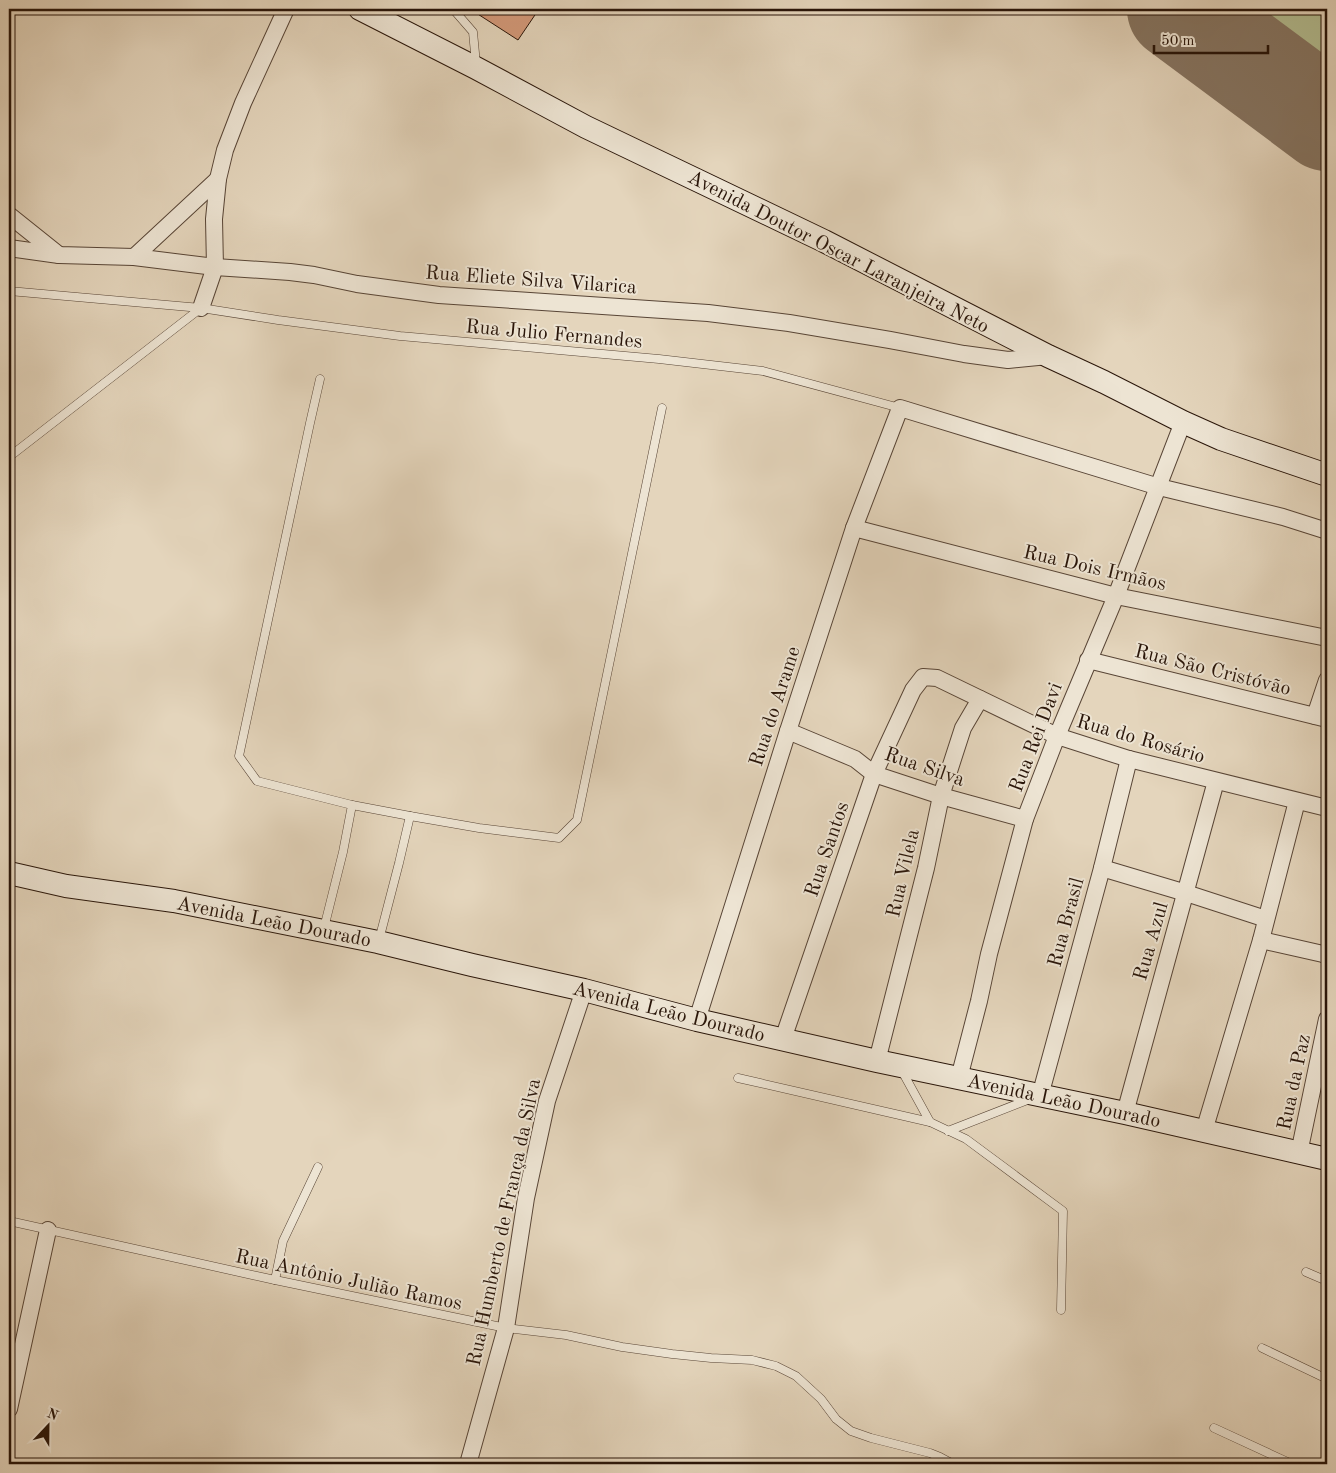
<svg xmlns="http://www.w3.org/2000/svg" width="1336" height="1473" viewBox="0 0 1336 1473" font-family="'Old Standard TT',serif">
  <rect width="100%" height="100%" fill="#e4d5bc"/>
  <filter id="stains"><feTurbulence type="fractalNoise" baseFrequency=".004" numOctaves="4"/><feColorMatrix values="0 0 0 0 .2 0 0 0 0 .09 0 0 0 0 .02 0 0 0 .5 -.17"/></filter>
  <radialGradient id="worn" r=".72"><stop offset=".6" stop-color="#630" stop-opacity="0"/><stop offset="1" stop-color="#630" stop-opacity=".3"/></radialGradient>
  <path fill="#b3bd91" stroke="#6e694d" d="M1242,9H1327V72Z"/>
  <g fill="none" stroke-linecap="round" stroke-linejoin="round">
    <path stroke="#867562" stroke-width="102" d="M1178,9L1327,120"/>
  </g>
  <path fill="#d39979" stroke="#291509" d="M470,9H539L518,40Z"/>
  <g fill="none" stroke-linecap="round" stroke-linejoin="round">
    <g stroke="#584536" stroke-width="9">
      <g id="lane">
        <path d="M453,9L473,32L476,64"/>
        <path d="M9,291L201,308L278,320L400,336L659,359L763,371L900,408"/>
        <path d="M320,379L310,423L239,756L257,781L352,805L343,852L324,928"/>
        <path d="M9,457L201,308"/>
        <path d="M352,805L410,816"/>
        <path d="M379,940L399,863L410,816L479,828L559,838L577,820L662,408"/>
        <path d="M902,1071L930,1122L966,1139L1063,1211L1061,1310"/>
        <path d="M738,1078L930,1122"/>
        <path d="M948,1131L1030,1099"/>
        <path d="M9,1221L275,1280L506,1328L566,1335L622,1347L672,1354L711,1358L752,1360L776,1366L796,1376L821,1399L836,1419L851,1431L871,1438L930,1453L940,1457L953,1464"/>
        <path d="M1306,1272L1327,1281"/>
        <path d="M275,1280L283,1241L318,1167"/>
        <path d="M1262,1348L1327,1379"/>
        <path d="M1214,1428L1292,1464"/>
      </g>
    </g>
    <g stroke="#584536" stroke-width="18">
      <g id="street">
        <path d="M9,215L59,255"/>
        <path d="M9,248L59,255L134,257L215,267L290,272L314,275L357,284L439,295L708,313L789,323L890,340L964,354L1008,360L1048,356"/>
        <path d="M134,257L218,179"/>
        <path d="M201,308L215,267L214,219L218,179L225,150L243,103L286,9"/>
        <path d="M854,528L1116,596L1327,638"/>
        <path d="M1088,660L1327,719"/>
        <path d="M1315,716L1327,680"/>
        <path d="M788,731L855,759L874,774L941,796L1025,819"/>
        <path d="M1102,868L1186,893L1266,919"/>
        <path d="M1261,940L1323,954L1327,956"/>
        <path d="M697,1020L788,731L854,528L900,408L1159,487L1283,517L1327,531"/>
        <path d="M783,1039L874,774L913,690L923,677L937,678L1057,736L1129,759L1327,808"/>
        <path d="M877,1061L926,868L941,796L963,728L980,699"/>
        <path d="M959,1078L979,1001L989,954L1025,819L1057,736L1116,596L1183,422"/>
        <path d="M1040,1096L1102,868L1129,759"/>
        <path d="M1125,1113L1216,781"/>
        <path d="M1204,1131L1261,940L1297,801"/>
        <path d="M1299,1153L1327,1019"/>
        <path d="M9,1409L48,1230"/>
        <path d="M468,1464L506,1328L526,1198L547,1101L584,990"/>
      </g>
    </g>
    <g stroke="#291509" stroke-width="24">
      <g id="secondary">
        <path d="M360,9L476,68L586,127L824,241L1048,356L1104,382L1183,422L1221,439L1327,475"/>
        <path d="M9,873L66,886L174,901L378,942L472,965L584,990L697,1020L877,1061L1125,1113L1327,1159"/>
      </g>
    </g>
    <use href="#lane" stroke="#ede4d3" stroke-width="8"/>
    <use href="#street" stroke="#ede4d3" stroke-width="16"/>
    <use href="#secondary" stroke="#ede4d3" stroke-width="22"/>
  </g>
  <g text-anchor="middle" stroke-width="4" stroke-linejoin="round" paint-order="stroke">
    <g font-size="20" fill="#291509" stroke="#ede4d3">
      <text transform="translate(839 251) rotate(27)" y="7">Avenida Doutor Oscar Laranjeira Neto</text>
      <text transform="translate(531 279) rotate(4)" y="7">Rua Eliete Silva Vilarica</text>
      <text transform="translate(554 333) rotate(5)" y="7">Rua Julio Fernandes</text>
      <text transform="translate(1095 567) rotate(13)" y="7">Rua Dois Irmãos</text>
      <text transform="translate(1213 669) rotate(14)" y="7">Rua São Cristóvão</text>
      <text transform="translate(774 706) rotate(-72)" y="7">Rua do Arame</text>
      <text transform="translate(1035 737) rotate(-69)" y="7">Rua Rei Davi</text>
      <text transform="translate(1141 738) rotate(16)" y="7">Rua do Rosário</text>
      <text transform="translate(925 766) rotate(19)" y="7">Rua Silva</text>
      <text transform="translate(826 849) rotate(-71)" y="7">Rua Santos</text>
      <text transform="translate(902 873) rotate(-77)" y="7">Rua Vilela</text>
      <text transform="translate(274 921) rotate(11)" y="7">Avenida Leão Dourado</text>
      <text transform="translate(1065 922) rotate(-75)" y="7">Rua Brasil</text>
      <text transform="translate(1150 941) rotate(-74)" y="7">Rua Azul</text>
      <text transform="translate(669 1011) rotate(14)" y="7">Avenida Leão Dourado</text>
      <text transform="translate(1293 1082) rotate(-78)" y="7">Rua da Paz</text>
      <text transform="translate(1064 1100) rotate(12)" y="7">Avenida Leão Dourado</text>
      <text transform="translate(503 1222) rotate(-78)" y="7">Rua Humberto de França da Silva</text>
      <text transform="translate(349 1279) rotate(12)" y="7">Rua Antônio Julião Ramos</text>
    </g>
  </g>
  <rect width="1336" height="1473" fill="none" stroke="#e4d5bc" stroke-width="30"/>
  <rect x="10" y="10" width="1316" height="1453" fill="none" stroke="#291509" stroke-width="2.5"/>
  <rect x="15" y="15" width="1306" height="1443" fill="none" stroke="#291509"/>
  <g transform="translate(48 1426) rotate(22)" stroke="#ede4d3" stroke-width="4" paint-order="stroke">
  <path d="M0-4L9 19L0 12L-9 19Z" fill="#291509"/>
  <text y="-8" font-size="14" font-weight="bold" text-anchor="middle" fill="#291509">N</text>
  </g>
  <path d="M1154 45v8h114v-8" fill="none" stroke="#291509" stroke-width="2.5"/>
  <text x="1161" y="45" font-size="15" fill="#291509" stroke="#ede4d3" stroke-width="4" paint-order="stroke">50 m</text>
  <rect width="100%" height="100%" filter="url(#stains)"/>
  <rect width="100%" height="100%" fill="url(#worn)"/>
</svg>
